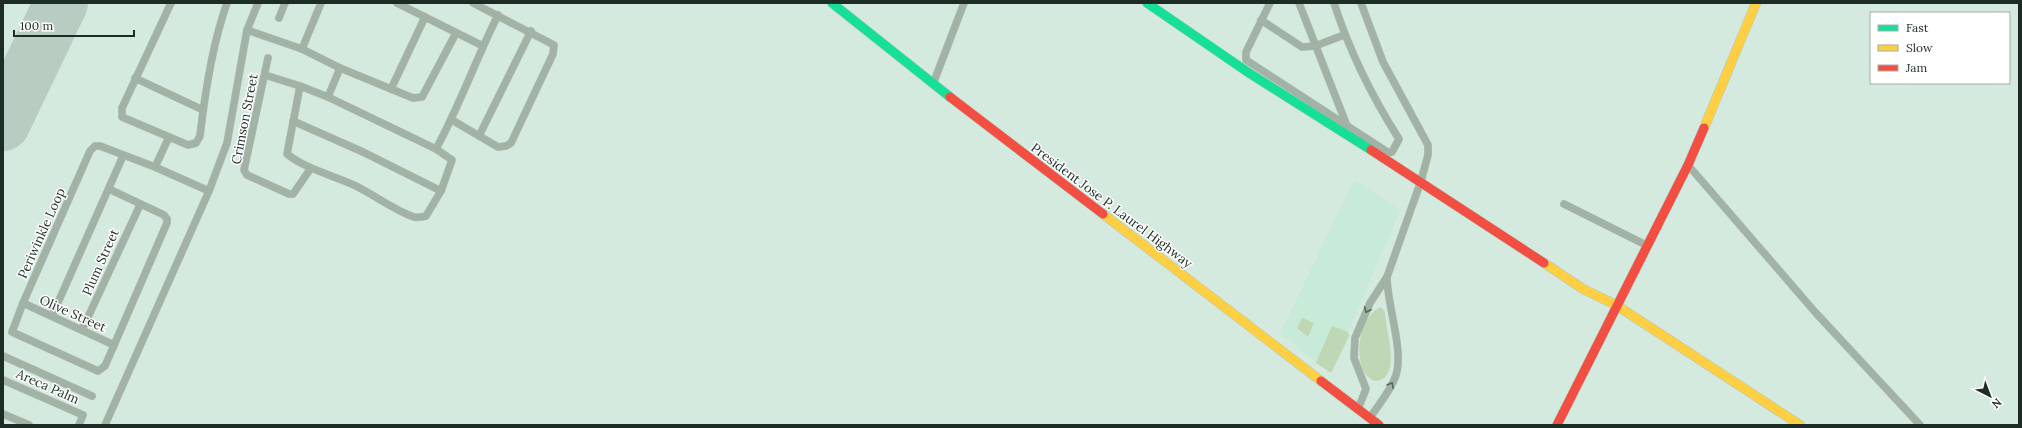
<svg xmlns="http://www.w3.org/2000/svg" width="2022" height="428" viewBox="0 0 2022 428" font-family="Lora,serif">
  <rect width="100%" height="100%" fill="#d4eadf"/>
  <path fill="#c7ead9" d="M1354,180L1400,210L1348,333L1349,336L1331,373L1280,334Z"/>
  <g fill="#c0d7b5">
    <path d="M1381,307L1385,312C1385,329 1404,381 1374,381C1350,369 1358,315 1381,307Z"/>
    <path d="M1302,318L1314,323L1308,337L1297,328Z"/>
    <path d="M1332,326L1348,332L1349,336L1331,373L1316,363Z"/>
  </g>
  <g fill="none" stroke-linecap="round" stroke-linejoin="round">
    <path stroke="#b9ccc2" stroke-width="54" d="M3,124L61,3"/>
    <g stroke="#b5c6be" stroke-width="8">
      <g id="street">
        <path d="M171,3L122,108V117L188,145L196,143L200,136C205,92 212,45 227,3"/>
        <path d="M397,3L483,46"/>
        <path d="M1270,3L1246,52V60L1389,153L1392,152L1399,139C1371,95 1350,53 1334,3"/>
        <path d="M1299,3L1347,126"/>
        <path d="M279,18L285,3"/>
        <path d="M1261,20L1302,47L1315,46L1344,35"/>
        <path d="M247,30L302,49L340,68L413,98L422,97L456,33"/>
        <path d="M302,49L321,3"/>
        <path d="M268,58L244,170L247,175L289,194H293L311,168"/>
        <path d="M265,75L300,86"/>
        <path d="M135,78L203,110"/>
        <path d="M933,84L964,3"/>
        <path d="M300,86L328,97L436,149L452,160L441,191L426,216C422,217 418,218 414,217C393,210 375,195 354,185C332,175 306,169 287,154Z"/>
        <path d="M391,89L425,17"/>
        <path d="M328,97L340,68"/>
        <path d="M452,120L498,147L506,146L511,143L553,54L554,45L473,3"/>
        <path d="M293,121L363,152L441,191"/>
        <path d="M479,136L531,31"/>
        <path d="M436,149C460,105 476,59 498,15"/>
        <path d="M1688,165L1815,312L1920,425"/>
        <path d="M155,167L169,137"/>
        <path d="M109,189L164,215L167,219V223L105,366L98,371L12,332L23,303L90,151L95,146H100L155,167L209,191"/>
        <path d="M1564,204L1648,246"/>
        <path d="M23,303L114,345"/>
        <path d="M52,316L123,156"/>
        <path d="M82,330L140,205"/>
        <path d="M3,356L92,396"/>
        <path d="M3,380L83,415L79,425"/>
        <path d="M1358,409L1366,389L1354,358L1355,338L1370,303L1387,277L1421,181L1428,155V145L1383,62L1361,3"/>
        <path d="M3,414L29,425"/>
        <path d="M1370,418C1378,405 1391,391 1396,375C1404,350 1387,305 1387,277"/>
        <path d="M105,425L209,191L227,143L247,30L258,3"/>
      </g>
    </g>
    <g stroke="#b5c6be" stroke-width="10">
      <g id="fast">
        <path d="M832,3L950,97"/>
        <path d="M1147,3L1249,73L1371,150"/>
      </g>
    </g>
    <g stroke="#b5c6be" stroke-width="10">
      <g id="slow">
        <path d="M1704,128L1756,3"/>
        <path d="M1103,214L1321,381"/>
        <path d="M1544,263L1583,289L1616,305L1800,425"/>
      </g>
    </g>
    <g stroke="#b5c6be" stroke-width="10">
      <g id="jam">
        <path d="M950,97L1103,214"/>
        <path d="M1371,150L1544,263"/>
        <path d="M1321,381L1379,425"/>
        <path d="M1557,425L1688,165L1704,128"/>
      </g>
    </g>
    <use href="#street" stroke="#a2b2a4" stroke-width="7"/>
    <use href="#fast" stroke="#16e098" stroke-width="9"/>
    <use href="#slow" stroke="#ffcf43" stroke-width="9"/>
    <use href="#jam" stroke="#f24e42" stroke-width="9"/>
  </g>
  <defs><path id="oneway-chevron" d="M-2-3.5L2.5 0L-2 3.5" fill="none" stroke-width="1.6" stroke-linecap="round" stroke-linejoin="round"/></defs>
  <g stroke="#59685e">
    <use href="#oneway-chevron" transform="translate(1367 310) rotate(115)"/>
    <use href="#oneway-chevron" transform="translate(1391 385) rotate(-60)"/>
  </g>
  <g text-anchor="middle" stroke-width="3" stroke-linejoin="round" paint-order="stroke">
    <g font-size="13" fill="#1d2c25" stroke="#fff">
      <text transform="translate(244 119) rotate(-79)" y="5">Crimson Street</text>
      <text transform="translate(1112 205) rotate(37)" y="5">President Jose P. Laurel Highway</text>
      <text transform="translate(41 233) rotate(-66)" y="5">Periwinkle Loop</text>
      <text transform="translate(100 262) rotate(-66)" y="5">Plum Street</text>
      <text transform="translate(73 313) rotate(24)" y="5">Olive Street</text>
      <text transform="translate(48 386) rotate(24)" y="5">Areca Palm</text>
    </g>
  </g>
  <rect width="2022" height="428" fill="none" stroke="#1d2c25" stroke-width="8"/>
  <rect x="1870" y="12" width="140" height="72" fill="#ffffff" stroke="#a5aba8"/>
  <rect x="1878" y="25" width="20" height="6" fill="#16e098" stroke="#a5aba8"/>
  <text x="1906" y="32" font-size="12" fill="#1d2c25">Fast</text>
  <rect x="1878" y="45" width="20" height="6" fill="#ffcf43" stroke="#a5aba8"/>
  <text x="1906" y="52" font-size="12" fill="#1d2c25">Slow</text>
  <rect x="1878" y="65" width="20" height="6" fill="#f24e42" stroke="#a5aba8"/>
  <text x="1906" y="72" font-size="12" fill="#1d2c25">Jam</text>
  <g transform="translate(1990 396) rotate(138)" stroke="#ffffff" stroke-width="3" paint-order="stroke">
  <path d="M0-3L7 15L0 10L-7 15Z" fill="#1d2c25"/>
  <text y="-6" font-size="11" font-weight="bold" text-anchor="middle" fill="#1d2c25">N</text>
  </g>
  <path d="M14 30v6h120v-6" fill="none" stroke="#1d2c25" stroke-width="2"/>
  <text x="20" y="30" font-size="12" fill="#1d2c25" stroke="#ffffff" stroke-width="3" paint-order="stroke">100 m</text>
</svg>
